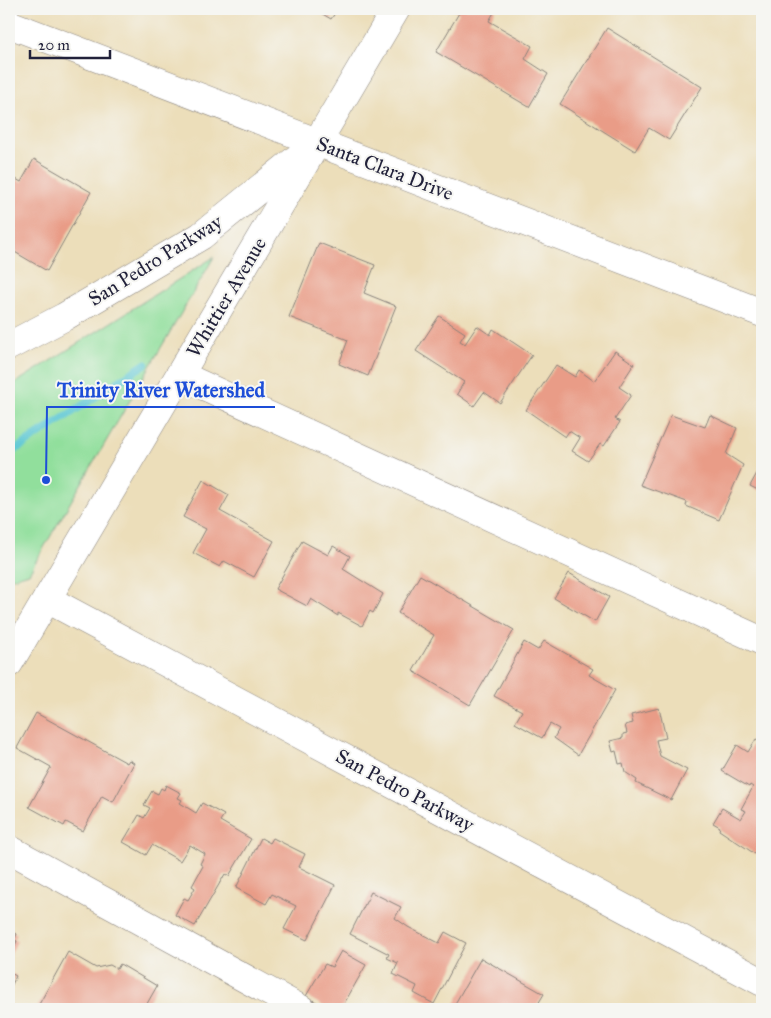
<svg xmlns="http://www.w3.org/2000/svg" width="771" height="1018" viewBox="0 0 771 1018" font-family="'IM FELL Great Primer',serif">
  <rect width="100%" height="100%" fill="#f6f6f2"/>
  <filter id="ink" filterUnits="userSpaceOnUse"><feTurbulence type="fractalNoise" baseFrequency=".02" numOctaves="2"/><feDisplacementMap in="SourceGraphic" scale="10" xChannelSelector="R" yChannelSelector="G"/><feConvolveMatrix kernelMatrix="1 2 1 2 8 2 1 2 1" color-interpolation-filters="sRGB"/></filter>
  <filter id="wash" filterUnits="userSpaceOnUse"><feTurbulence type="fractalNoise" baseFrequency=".0096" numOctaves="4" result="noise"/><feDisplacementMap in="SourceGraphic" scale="20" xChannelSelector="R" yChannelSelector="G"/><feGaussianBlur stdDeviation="1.12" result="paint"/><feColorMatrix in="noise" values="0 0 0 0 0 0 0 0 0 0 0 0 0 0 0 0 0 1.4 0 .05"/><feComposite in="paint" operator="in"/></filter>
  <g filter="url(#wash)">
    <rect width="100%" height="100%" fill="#ecdeba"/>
    <path fill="#91df9c" stroke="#5a806c" d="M214,257L29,573L9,579V387Z"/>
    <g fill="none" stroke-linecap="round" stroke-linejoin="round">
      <path stroke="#5bc7d3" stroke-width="8" d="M9,454L145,364"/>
    </g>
    <g id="blocks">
      <g fill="#e99c87">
        <path d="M314,9H338L331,19Z"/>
        <path d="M455,9H496L489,21L532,46L525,59L548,74L529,107L436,52L459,13L454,10Z"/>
        <path d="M607,28L702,87L669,140L649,128L635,151L560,104Z"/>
        <path d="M34,159L91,192L47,271L13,251L9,259V175L21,182Z"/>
        <path d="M319,243L375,265L364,293L396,306L368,376L339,364L348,340L289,317Z"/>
        <path d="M439,316L465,333L460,341L465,344L477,326L490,335L493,329L532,355L500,403L484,392L474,406L457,394L464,382L416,351Z"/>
        <path d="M615,351L634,364L619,387L631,395L615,419L620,422L604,446L600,444L588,461L572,451L580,438L569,431L565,437L526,410L556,365L575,377L579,370L594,381Z"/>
        <path d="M671,415L705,427L710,415L737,428L726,454L743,465L719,520L686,506L687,502L640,485Z"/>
        <path d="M762,464V492L750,486Z"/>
        <path d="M203,480L229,495L220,511L274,541L254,577L224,561L220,567L193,553L206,529L183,517Z"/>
        <path d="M302,541L328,555L333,546L350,556L343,569L383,594L373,613L370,611L362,626L338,613V616L311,599L307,606L275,589Z"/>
        <path d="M569,573L609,597L595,622L554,598Z"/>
        <path d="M420,575L514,630L470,705L413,671L434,635L398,613Z"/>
        <path d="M544,641L593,669L589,675L615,690L578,755L554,738L559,729L550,724L542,738L515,723L522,711L494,696L524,642L538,650Z"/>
        <path d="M659,708L666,738L656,740L660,756L687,770L671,800L636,783L637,780L625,772L623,763L619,764L616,751L613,752L610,741L623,738V734L627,733L625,725L633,723L631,715Z"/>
        <path d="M36,713L127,763L129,760L134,763L113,802L102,796L83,831L66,822L64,826L29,807L51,767L17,748Z"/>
        <path d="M756,739L762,742V842L755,854L719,830L720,827L713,823L722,808L741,819L746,811L741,809L753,787L750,785L749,787L722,771L737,745L748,752Z"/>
        <path d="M166,785L181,793L178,798L182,800L180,803L196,813L202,803L224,815L220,821L251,839L229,876L225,874L195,926L175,915L184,898L188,900L195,888L192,886L203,866L200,864L205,854L190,845L180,861L152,845L146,855L123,842L139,815L144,818L150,808L144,805L152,791L158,794L161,788L164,790Z"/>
        <path d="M261,838L270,843L273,838L305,854L299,867L335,885L307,940L284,929L296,906L272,894L266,904L236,888Z"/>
        <path d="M371,892L401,907L395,918L408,927L439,943L445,932L466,943L434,1004L414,993L417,986L393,974L398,963L387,958L389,954L350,934Z"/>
        <path d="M9,929L17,934L14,940L17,941L9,958Z"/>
        <path d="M341,951L366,965L341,1009H328L306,996L325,964L332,967Z"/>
        <path d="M68,952L96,968L110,965L117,969L120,964L157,986L144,1009H39L37,1008Z"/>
        <path d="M481,958L544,994L535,1009H452Z"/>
        <path d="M9,972L16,976L9,991Z"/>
      </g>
    </g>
  </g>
  <g filter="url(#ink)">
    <use href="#blocks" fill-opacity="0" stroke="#87807a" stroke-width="1"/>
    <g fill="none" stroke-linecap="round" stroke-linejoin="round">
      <g stroke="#87807a" stroke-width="29">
        <g id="minor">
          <path d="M9,24L762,313"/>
          <path d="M9,346L64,317L201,236L304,153"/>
          <path d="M180,375L762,641"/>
          <path d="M47,599L762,982"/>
          <path d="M9,663L396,9"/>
          <path d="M9,849L301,1009"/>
        </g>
      </g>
      <use href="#minor" stroke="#fff" stroke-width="28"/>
    </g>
  </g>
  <g text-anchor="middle" stroke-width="4" stroke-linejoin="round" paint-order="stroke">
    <g font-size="20" fill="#22223b" stroke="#f6f6f2">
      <text transform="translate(385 168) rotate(21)" y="7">Santa Clara Drive</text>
      <text transform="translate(155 260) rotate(-32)" y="7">San Pedro Parkway</text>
      <text transform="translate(226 297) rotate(-59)" y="7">Whittier Avenue</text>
      <text transform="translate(405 790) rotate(28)" y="7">San Pedro Parkway</text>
    </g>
  </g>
  <path fill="none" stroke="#1d4ed8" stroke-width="2" d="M46 480L47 407H275"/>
  <circle fill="#1d4ed8" stroke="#f6f6f2" stroke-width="2" cx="46" cy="480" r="5"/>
  <g font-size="21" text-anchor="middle" font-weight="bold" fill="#1d4ed8" stroke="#f6f6f2" stroke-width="4" stroke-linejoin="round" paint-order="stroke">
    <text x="161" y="397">Trinity River Watershed</text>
  </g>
  <rect width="771" height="1018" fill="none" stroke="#f6f6f2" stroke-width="30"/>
  <path d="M30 50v8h80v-8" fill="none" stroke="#22223b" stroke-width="2.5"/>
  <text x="38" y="50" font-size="15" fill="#22223b" stroke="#f6f6f2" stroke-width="4" paint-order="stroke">20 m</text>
</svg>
